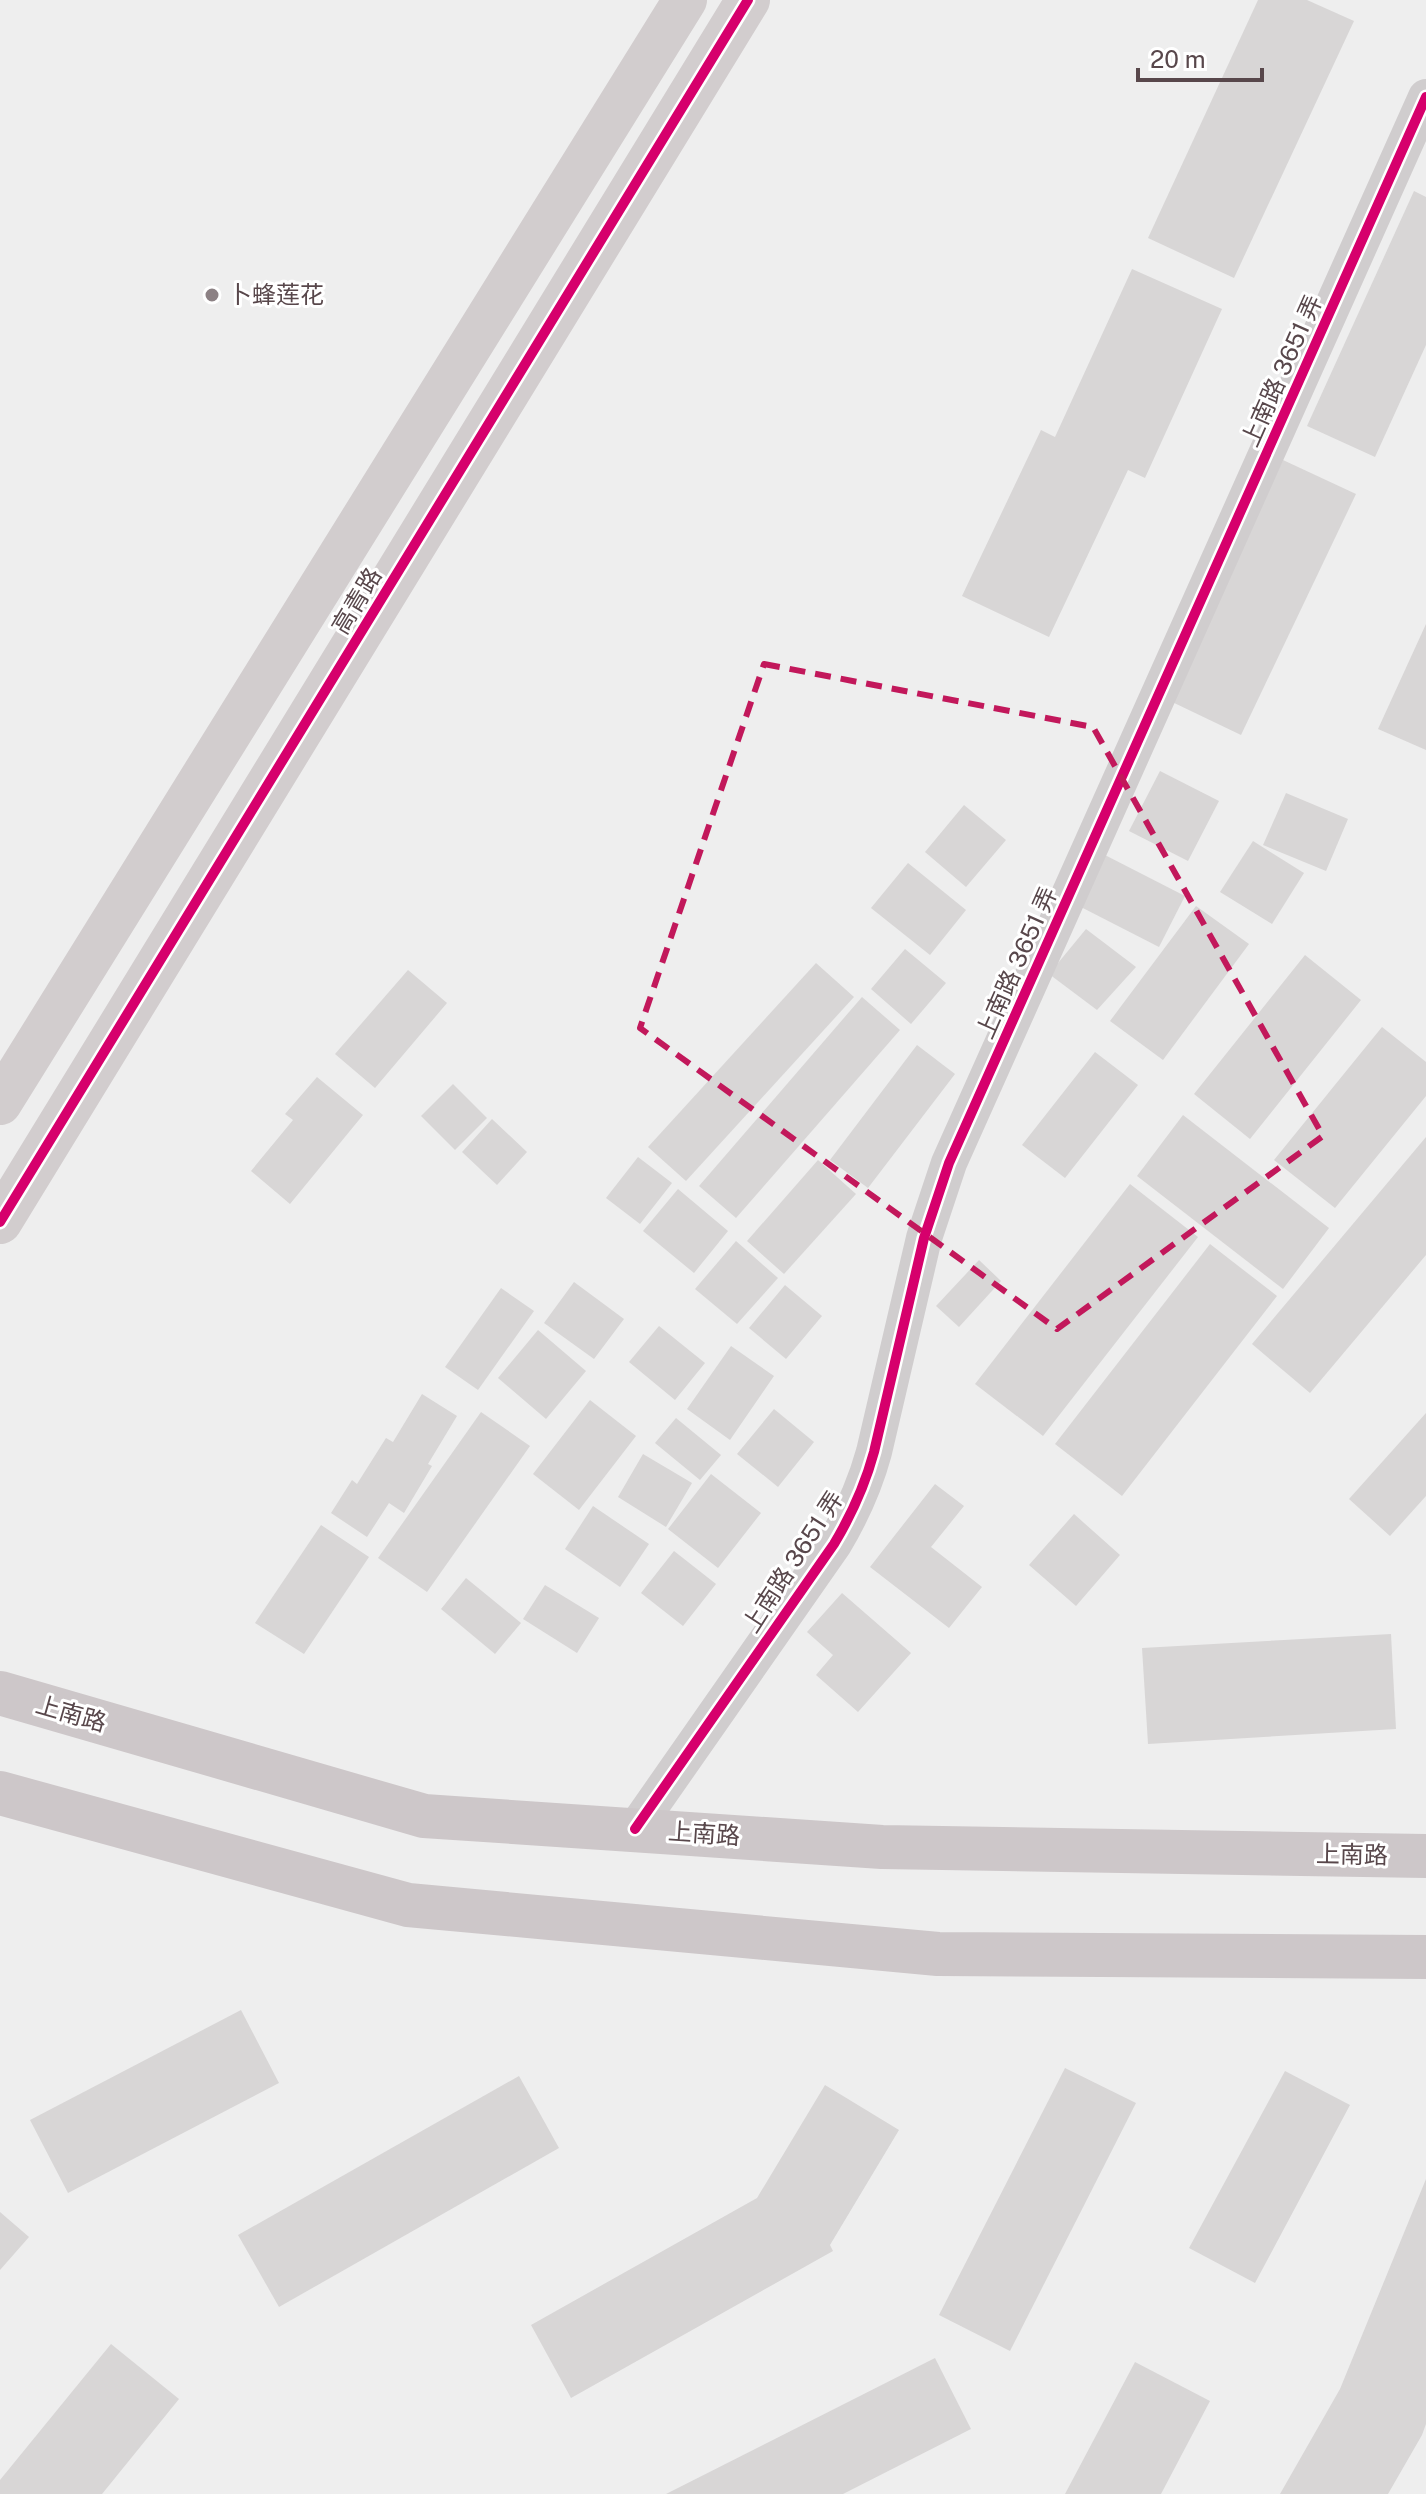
<svg xmlns="http://www.w3.org/2000/svg" width="1426" height="2494" viewBox="0 0 1426 2494" font-family="'Public Sans','Noto Sans SC',sans-serif">
  <rect width="100%" height="100%" fill="#eee"/>
  <g fill="#d8d6d6">
    <path d="M1258,0H1307L1354,21L1234,278L1148,238Z"/>
    <path d="M1414,191L1426,197V345L1375,457L1307,426Z"/>
    <path d="M1132,269L1222,309L1145,478L1128,470L1049,637L962,596L1041,430L1055,437Z"/>
    <path d="M1283,460L1356,494L1241,735L1168,700Z"/>
    <path d="M1426,624V750L1378,729Z"/>
    <path d="M1160,771L1219,801L1188,861L1129,831Z"/>
    <path d="M1286,793L1348,819L1326,871L1263,845Z"/>
    <path d="M964,805L1006,840L966,887L925,852Z"/>
    <path d="M1253,841L1304,873L1272,924L1220,892Z"/>
    <path d="M1101,853L1185,896L1159,947L1075,904Z"/>
    <path d="M908,863L966,910L930,955L871,908Z"/>
    <path d="M1196,906L1249,944L1163,1060L1110,1021Z"/>
    <path d="M1086,929L1136,967L1097,1010L1049,974Z"/>
    <path d="M905,949L946,983L911,1024L871,989Z"/>
    <path d="M1305,955L1361,1000L1250,1139L1194,1094Z"/>
    <path d="M816,963L854,997L686,1181L648,1147Z"/>
    <path d="M408,970L447,1003L375,1088L335,1054Z"/>
    <path d="M862,997L900,1030L736,1218L699,1186Z"/>
    <path d="M1382,1027L1426,1062V1096L1335,1208L1274,1160Z"/>
    <path d="M917,1045L955,1074L868,1188L830,1160Z"/>
    <path d="M1095,1052L1138,1085L1065,1178L1022,1145Z"/>
    <path d="M317,1077L363,1115L290,1204L251,1171L293,1120L285,1114Z"/>
    <path d="M453,1084L487,1118L455,1150L421,1116Z"/>
    <path d="M1183,1115L1329,1228L1283,1289L1137,1176Z"/>
    <path d="M492,1119L527,1152L497,1185L462,1152Z"/>
    <path d="M1426,1137V1255L1310,1393L1252,1344Z"/>
    <path d="M638,1157L672,1183L640,1224L606,1198Z"/>
    <path d="M818,1160L856,1194L784,1274L747,1241Z"/>
    <path d="M1130,1184L1198,1237L1043,1436L975,1384Z"/>
    <path d="M678,1189L728,1231L694,1273L643,1231Z"/>
    <path d="M736,1241L778,1278L737,1324L695,1289Z"/>
    <path d="M1210,1244L1277,1296L1122,1496L1055,1444Z"/>
    <path d="M979,1260L1001,1281L959,1327L936,1306Z"/>
    <path d="M574,1282L624,1319L594,1359L544,1323Z"/>
    <path d="M785,1285L822,1316L786,1359L749,1328Z"/>
    <path d="M501,1288L534,1311L478,1390L445,1367Z"/>
    <path d="M659,1326L705,1363L675,1400L629,1362Z"/>
    <path d="M538,1330L586,1371L546,1419L498,1378Z"/>
    <path d="M731,1346L774,1376L730,1440L687,1409Z"/>
    <path d="M422,1394L457,1416L428,1464L432,1466L404,1513L389,1503L367,1537L331,1513L352,1480L357,1484L386,1438L393,1442Z"/>
    <path d="M590,1400L636,1436L579,1510L533,1474Z"/>
    <path d="M774,1409L814,1442L778,1487L737,1454Z"/>
    <path d="M481,1412L530,1446L427,1592L378,1558Z"/>
    <path d="M1426,1413V1496L1390,1536L1349,1499Z"/>
    <path d="M676,1418L721,1455L700,1480L655,1443Z"/>
    <path d="M643,1454L692,1483L666,1527L618,1497Z"/>
    <path d="M711,1474L761,1513L718,1568L668,1529Z"/>
    <path d="M935,1484L964,1506L931,1547L982,1587L949,1628L870,1567Z"/>
    <path d="M593,1506L649,1544L620,1587L565,1549Z"/>
    <path d="M1074,1514L1120,1555L1076,1606L1029,1565Z"/>
    <path d="M321,1525L369,1557L304,1654L255,1623Z"/>
    <path d="M674,1551L716,1584L683,1626L641,1593Z"/>
    <path d="M466,1578L521,1623L495,1654L441,1609Z"/>
    <path d="M545,1585L599,1618L577,1653L523,1619Z"/>
    <path d="M842,1593L911,1653L858,1712L816,1675L833,1655L807,1632Z"/>
    <path d="M1391,1634L1396,1729L1148,1744L1142,1648Z"/>
    <path d="M241,2010L279,2083L68,2193L30,2120Z"/>
    <path d="M1065,2068L1136,2103L1010,2351L939,2315Z"/>
    <path d="M1285,2071L1350,2105L1255,2283L1189,2248Z"/>
    <path d="M519,2076L559,2148L279,2307L238,2235Z"/>
    <path d="M825,2085L899,2130L830,2245L833,2251L571,2398L531,2325L757,2198Z"/>
    <path d="M1426,2179V2424L1422,2435L1388,2494H1280L1340,2389Z"/>
    <path d="M0,2212L29,2237L0,2270Z"/>
    <path d="M111,2344L179,2399L102,2494H0V2480Z"/>
    <path d="M935,2358L971,2429L843,2494H666Z"/>
    <path d="M1135,2362L1210,2401L1161,2494H1065Z"/>
  </g>
  <g fill="none" stroke-linecap="round" stroke-linejoin="round">
    <path stroke="#d0cdce" stroke-width="36" d="M635,1829L834,1544C852,1514 865,1485 874,1452L924,1238L949,1163L1426,97"/>
    <g stroke="#d2cdce" stroke-width="44">
      <path d="M0,1103L685,0"/>
      <path d="M0,1222L748,0"/>
    </g>
    <g stroke="#cdc7c9" stroke-width="44">
      <path d="M0,1693L424,1816L882,1847L1426,1856"/>
      <path d="M0,1793L408,1905L938,1954L1426,1957"/>
    </g>
    <g stroke="#fff" stroke-width="15">
      <g id="cycleway">
        <path d="M0,1222L748,0"/>
        <path d="M635,1829L834,1544C852,1514 865,1485 874,1452L924,1238L949,1163L1426,97"/>
      </g>
    </g>
    <use href="#cycleway" stroke="#d6006c" stroke-width="10"/>
  </g>
  <path fill="none" stroke="#c2185b" stroke-width="6" stroke-dasharray="16 10" stroke-linejoin="round" d="M764,664L1093,727L1323,1136L1057,1329L640,1028Z"/>
  <circle fill="#8c8184" stroke="#fff" stroke-width="3" cx="212" cy="295" r="8"/>
  <g text-anchor="middle" stroke-width="6" stroke-linejoin="round" paint-order="stroke">
    <g font-size="24" fill="#58474b" stroke="#fff" text-anchor="start">
      <text x="228" y="303">卜蜂莲花</text>
    </g>
    <g font-size="24" fill="#58474b" stroke="#fff">
      <text transform="translate(1282 371) rotate(-66)" y="8">上南路 3651 弄</text>
      <text transform="translate(357 601) rotate(-59)" y="8">高青路</text>
      <text transform="translate(1017 963) rotate(-66)" y="8">上南路 3651 弄</text>
      <text transform="translate(793 1562) rotate(-57)" y="8">上南路 3651 弄</text>
      <text transform="translate(71 1714) rotate(16)" y="8">上南路</text>
      <text transform="translate(704 1834) rotate(4)" y="8">上南路</text>
      <text transform="translate(1352 1855) rotate(1)" y="8">上南路</text>
    </g>
  </g>
  <path d="M1138 68v12h124v-12" fill="none" stroke="#58474b" stroke-width="4"/>
  <text x="1150" y="68" font-size="24" fill="#58474b" stroke="#ffffff" stroke-width="6" paint-order="stroke">20 m</text>
</svg>
